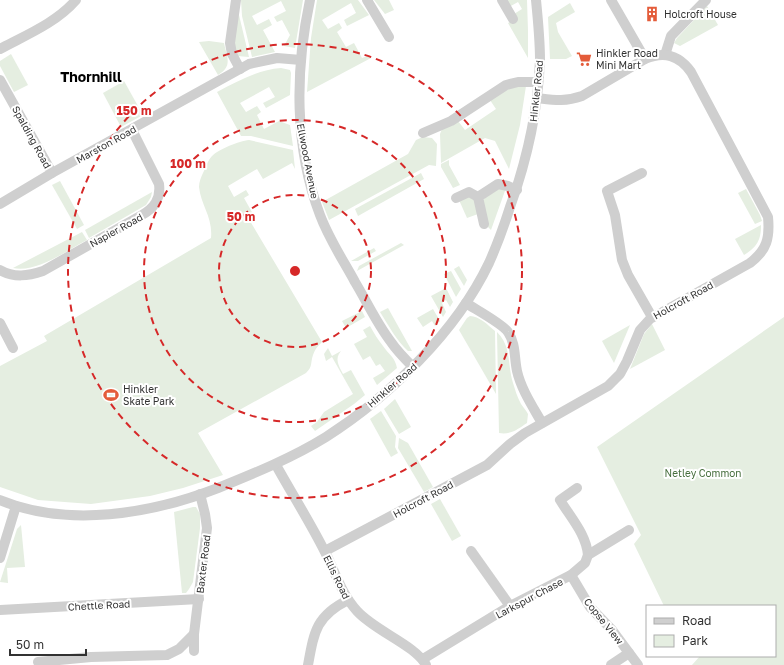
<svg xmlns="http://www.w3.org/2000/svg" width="784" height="665" viewBox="0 0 784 665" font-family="'Golos Text',sans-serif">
  <rect width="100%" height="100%" fill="#fff"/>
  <g fill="#e5eee1">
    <path d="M241,0H303L295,48L284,46L290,35L282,20L277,22L274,17L286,11L281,1L252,16L257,25L269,19L272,25L263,30L275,52L252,57L242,16Z"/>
    <path d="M317,0H358L369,15L347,26L344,20L356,13L351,3L322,20L328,29L339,23L342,28L337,32L346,47L354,43L362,58L370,55L371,58L307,92L311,38Z"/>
    <path d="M374,0H389L394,10L385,14Z"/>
    <path d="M506,0H527L528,31V58L508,23L516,19L514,14L522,9L518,2L509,7Z"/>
    <path d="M570,3L575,12L556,23L558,32L572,56L566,59H550L548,17Z"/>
    <path d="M707,6L718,25L680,46L674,43L677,38Z"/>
    <path d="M237,14L239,15L249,57L237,56L234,43Z"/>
    <path d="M209,41L224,43C227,58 233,66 218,75L199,42Z"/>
    <path d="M11,54L28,85L14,92L0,66V61Z"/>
    <path d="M281,68L290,70L291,73L290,95L266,108L263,103L275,97L269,87L240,103L246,112L257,106L261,112L257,115L264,129L279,121L290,125L293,146L251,136H241L217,92C238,81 257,70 281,68Z"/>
    <path d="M124,81L143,115L121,127L103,93Z"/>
    <path d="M526,86L520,125L509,169L495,141L485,138L441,163L440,134L442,129L458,121L465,130L496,109L490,100L511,87Z"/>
    <path d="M423,137L432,138L437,144L436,166L429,165L329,220L322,202L408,154L416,140Z"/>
    <path d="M249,140L293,150L295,169L292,163L263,179L257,169L228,186L234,197L246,190L249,195L244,198L253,214L247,216L322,342C318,346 315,349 313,355C310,364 313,366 306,373L198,433L223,475L183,488L150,496L91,504L38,500L0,487V366L47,341L44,336L211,238C213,217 201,206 199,187C199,182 201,177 203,173C206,167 208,160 212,156C219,149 239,141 249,140Z"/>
    <path d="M449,160V165L460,185L453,188L441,167V164Z"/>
    <path d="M421,173L424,179L358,216L355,209Z"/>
    <path d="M60,181L84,225L77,229L52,185Z"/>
    <path d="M506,188L491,230L488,227L482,201L495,189Z"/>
    <path d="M746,189L760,215L762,221L755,224L738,193Z"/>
    <path d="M152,192L151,197L146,205L89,238L85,230Z"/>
    <path d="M466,196L475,200L478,214L467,218L459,200Z"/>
    <path d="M761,225C761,240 757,247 744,255L735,239Z"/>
    <path d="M82,232L87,240C66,251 37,273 13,268Z"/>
    <path d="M401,243L404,245L357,271L359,266Z"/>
    <path d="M374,248L376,251L358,261H351Z"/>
    <path d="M459,266L467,280L464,286L454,269Z"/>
    <path d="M451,271L461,289L456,297L444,274Z"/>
    <path d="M446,288L453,302L450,307L446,300L442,303L446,312L443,317L431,296Z"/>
    <path d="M388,308L412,351H408C396,340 389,326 380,312Z"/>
    <path d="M433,309L440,321L435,326L432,321L423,327L417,318Z"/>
    <path d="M362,311L365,317L346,328L342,321Z"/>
    <path d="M470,316C479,316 488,325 495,331L496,394L459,330L467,318Z"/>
    <path d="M784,317V665H692L700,656H775V606H664L634,544L641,535L597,447Z"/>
    <path d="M652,324L665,350L630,369L644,334Z"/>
    <path d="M630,325L614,363L602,341Z"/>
    <path d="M370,326C374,333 378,340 383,346C389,355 395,357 397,368L377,385L373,378L385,371L380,364L376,366L370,356L363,360L354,344L367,337L363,330Z"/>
    <path d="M497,332C512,347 507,364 513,383C515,389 517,397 521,404C523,407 526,410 528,414L527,423C518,429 511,435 499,433Z"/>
    <path d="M328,348L332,356L341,351C334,359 339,366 343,374L351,370L365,395L354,404L315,431L311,426L317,422L324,412L353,394L332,357L326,361L324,354Z"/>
    <path d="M395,399L411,427L399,434L384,409Z"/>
    <path d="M381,411L396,436L395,447L398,453L391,457L370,419Z"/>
    <path d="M399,438L408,443L433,487L424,492L398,448Z"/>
    <path d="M440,499L461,536L452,541L431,504Z"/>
    <path d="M193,507H196L200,514V528L193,582L189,589L186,593H182L174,512Z"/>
    <path d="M21,525L25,567L7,568L8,583L0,582L17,529Z"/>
  </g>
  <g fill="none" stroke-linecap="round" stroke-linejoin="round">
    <g stroke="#cfcfcf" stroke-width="10">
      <path d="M236,0L230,43L232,54L240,69"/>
      <path d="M310,0C295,70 294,147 320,215C329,239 343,260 355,282C367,302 377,324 391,342C397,351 405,359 413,367"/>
      <path d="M367,0L389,37"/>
      <path d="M502,0L513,19"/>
      <path d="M611,0L645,59"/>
      <path d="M0,49C26,35 56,23 76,0"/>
      <path d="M665,55L671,36L706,0"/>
      <path d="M0,80L52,173"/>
      <path d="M423,133L451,121L506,85L518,82H538"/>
      <path d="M642,173L607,191L615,215L622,260L628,275L652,317"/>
      <path d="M456,198L469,192L478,197"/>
      <path d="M0,204L52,173L249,64L277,58L301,60"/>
      <path d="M484,224L478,197L498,184L508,186L517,190"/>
      <path d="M0,270C14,278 28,276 43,271L142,215C154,208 161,199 159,184L132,130"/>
      <path d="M466,303C475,309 503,324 508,332C516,344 514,357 517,371C521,389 533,407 542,423"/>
      <path d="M0,323L13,348"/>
      <path d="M276,465C292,494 310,522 325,552C335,572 342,595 357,611C375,631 415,645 426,665"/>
      <path d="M577,488L560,500C571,518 586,534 588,555"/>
      <path d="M0,500C68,528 151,514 218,488C255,473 292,458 326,437C390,396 456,332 489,263C497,245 504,226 510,207C527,160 538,110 540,60C540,40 538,20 536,0"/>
      <path d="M325,551L487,465L510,444L525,433L608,386L620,374L627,361L640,330L650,319L750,263C767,250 770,238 768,217L691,72C679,55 664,51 645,59L582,96C565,102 554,100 537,98"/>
      <path d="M471,551L510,606"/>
      <path d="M0,558L16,506"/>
      <path d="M571,575L590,607L612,630L638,665"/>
      <path d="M0,610L199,599"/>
      <path d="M194,651V634L207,528L205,514L200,494"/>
      <path d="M423,659L510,606L571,575L585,563L588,555L629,530"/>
      <path d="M38,662L91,657L167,655L179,649L194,634"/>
      <path d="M308,665C314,632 316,616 348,600"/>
      <path d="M611,665L629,653"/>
    </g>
  </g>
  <g fill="none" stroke="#d62828" stroke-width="2" stroke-dasharray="7 5">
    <circle cx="295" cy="271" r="76"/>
    <circle cx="295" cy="271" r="151"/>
    <circle cx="295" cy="271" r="227"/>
  </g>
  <defs>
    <g id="building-bare" transform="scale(1.2)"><path d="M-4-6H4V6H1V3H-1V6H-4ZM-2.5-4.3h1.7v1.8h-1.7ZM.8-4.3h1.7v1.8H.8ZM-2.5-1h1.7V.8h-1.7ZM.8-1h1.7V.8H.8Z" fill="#e45c3a" stroke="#fff" stroke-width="2.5" paint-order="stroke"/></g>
    <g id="supermarket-bare" transform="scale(1.2)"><path d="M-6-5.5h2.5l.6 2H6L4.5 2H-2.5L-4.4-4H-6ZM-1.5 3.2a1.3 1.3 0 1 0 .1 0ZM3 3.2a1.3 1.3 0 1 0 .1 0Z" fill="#e45c3a" stroke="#fff" stroke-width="2.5" paint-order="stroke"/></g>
    <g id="stadium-bare" transform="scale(1.2)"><path d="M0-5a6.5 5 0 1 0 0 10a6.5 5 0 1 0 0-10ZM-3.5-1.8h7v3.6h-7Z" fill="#e45c3a" stroke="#fff" stroke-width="2.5" paint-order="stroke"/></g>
  </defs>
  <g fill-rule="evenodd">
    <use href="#building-bare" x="652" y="14"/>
    <use href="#supermarket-bare" x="584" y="59"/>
    <use href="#stadium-bare" x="111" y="395"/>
  </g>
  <g text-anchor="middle" stroke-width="4" stroke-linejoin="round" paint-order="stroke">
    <g font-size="10" fill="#323232" stroke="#fff" text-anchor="start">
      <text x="664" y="18">Holcroft House</text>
      <text x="596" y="57">Hinkler Road<tspan x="596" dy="12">Mini Mart</tspan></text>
      <text x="123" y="393">Hinkler<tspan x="123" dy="12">Skate Park</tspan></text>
    </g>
    <g font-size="10" fill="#323232" stroke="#fff">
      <text transform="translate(536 91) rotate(-84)" y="4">Hinkler Road</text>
      <text transform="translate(32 137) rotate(61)" y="4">Spalding Road</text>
      <text transform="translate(106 144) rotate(-29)" y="4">Marston Road</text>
      <text transform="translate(308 161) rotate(79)" y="4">Ellwood Avenue</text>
      <text transform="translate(116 230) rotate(-29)" y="4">Napier Road</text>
      <text transform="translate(683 300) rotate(-29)" y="4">Holcroft Road</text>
      <text transform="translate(392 385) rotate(-41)" y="4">Hinkler Road</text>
      <text transform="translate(423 499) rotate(-28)" y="4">Holcroft Road</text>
      <text transform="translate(203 564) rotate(-83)" y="4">Baxter Road</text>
      <text transform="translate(337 577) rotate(64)" y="4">Ellis Road</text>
      <text transform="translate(529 598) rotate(-28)" y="4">Larkspur Chase</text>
      <text transform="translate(99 605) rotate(-3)" y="4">Chettle Road</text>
      <text transform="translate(604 621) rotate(51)" y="4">Copse View</text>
    </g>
    <g font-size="10" fill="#486f3f" stroke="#fff">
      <text x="703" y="477">Netley Common</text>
    </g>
    <g font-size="14" font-weight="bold" fill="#000" stroke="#fff">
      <text x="91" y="82">Thornhill</text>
    </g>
  </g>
  <circle cx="295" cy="271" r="6" fill="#d62828" stroke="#fff" stroke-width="2"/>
  <g font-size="12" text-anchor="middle" font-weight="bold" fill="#d62828" stroke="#fff" stroke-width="4" stroke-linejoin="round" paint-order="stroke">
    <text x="134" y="115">150 m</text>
    <text x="188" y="168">100 m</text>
    <text x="241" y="221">50 m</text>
  </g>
  <rect x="646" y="605" width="130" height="52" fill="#ffffff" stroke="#adadad"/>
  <rect x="654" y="618" width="20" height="6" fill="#cfcfcf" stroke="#adadad"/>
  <text x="682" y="625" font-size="12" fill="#323232">Road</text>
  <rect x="654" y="635" width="20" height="12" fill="#e5eee1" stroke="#adadad"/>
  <text x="682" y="645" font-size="12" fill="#323232">Park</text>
  <path d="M10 649v6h76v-6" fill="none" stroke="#323232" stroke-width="2"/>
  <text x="16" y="649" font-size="12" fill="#323232" stroke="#ffffff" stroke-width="3" paint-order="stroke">50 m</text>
</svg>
